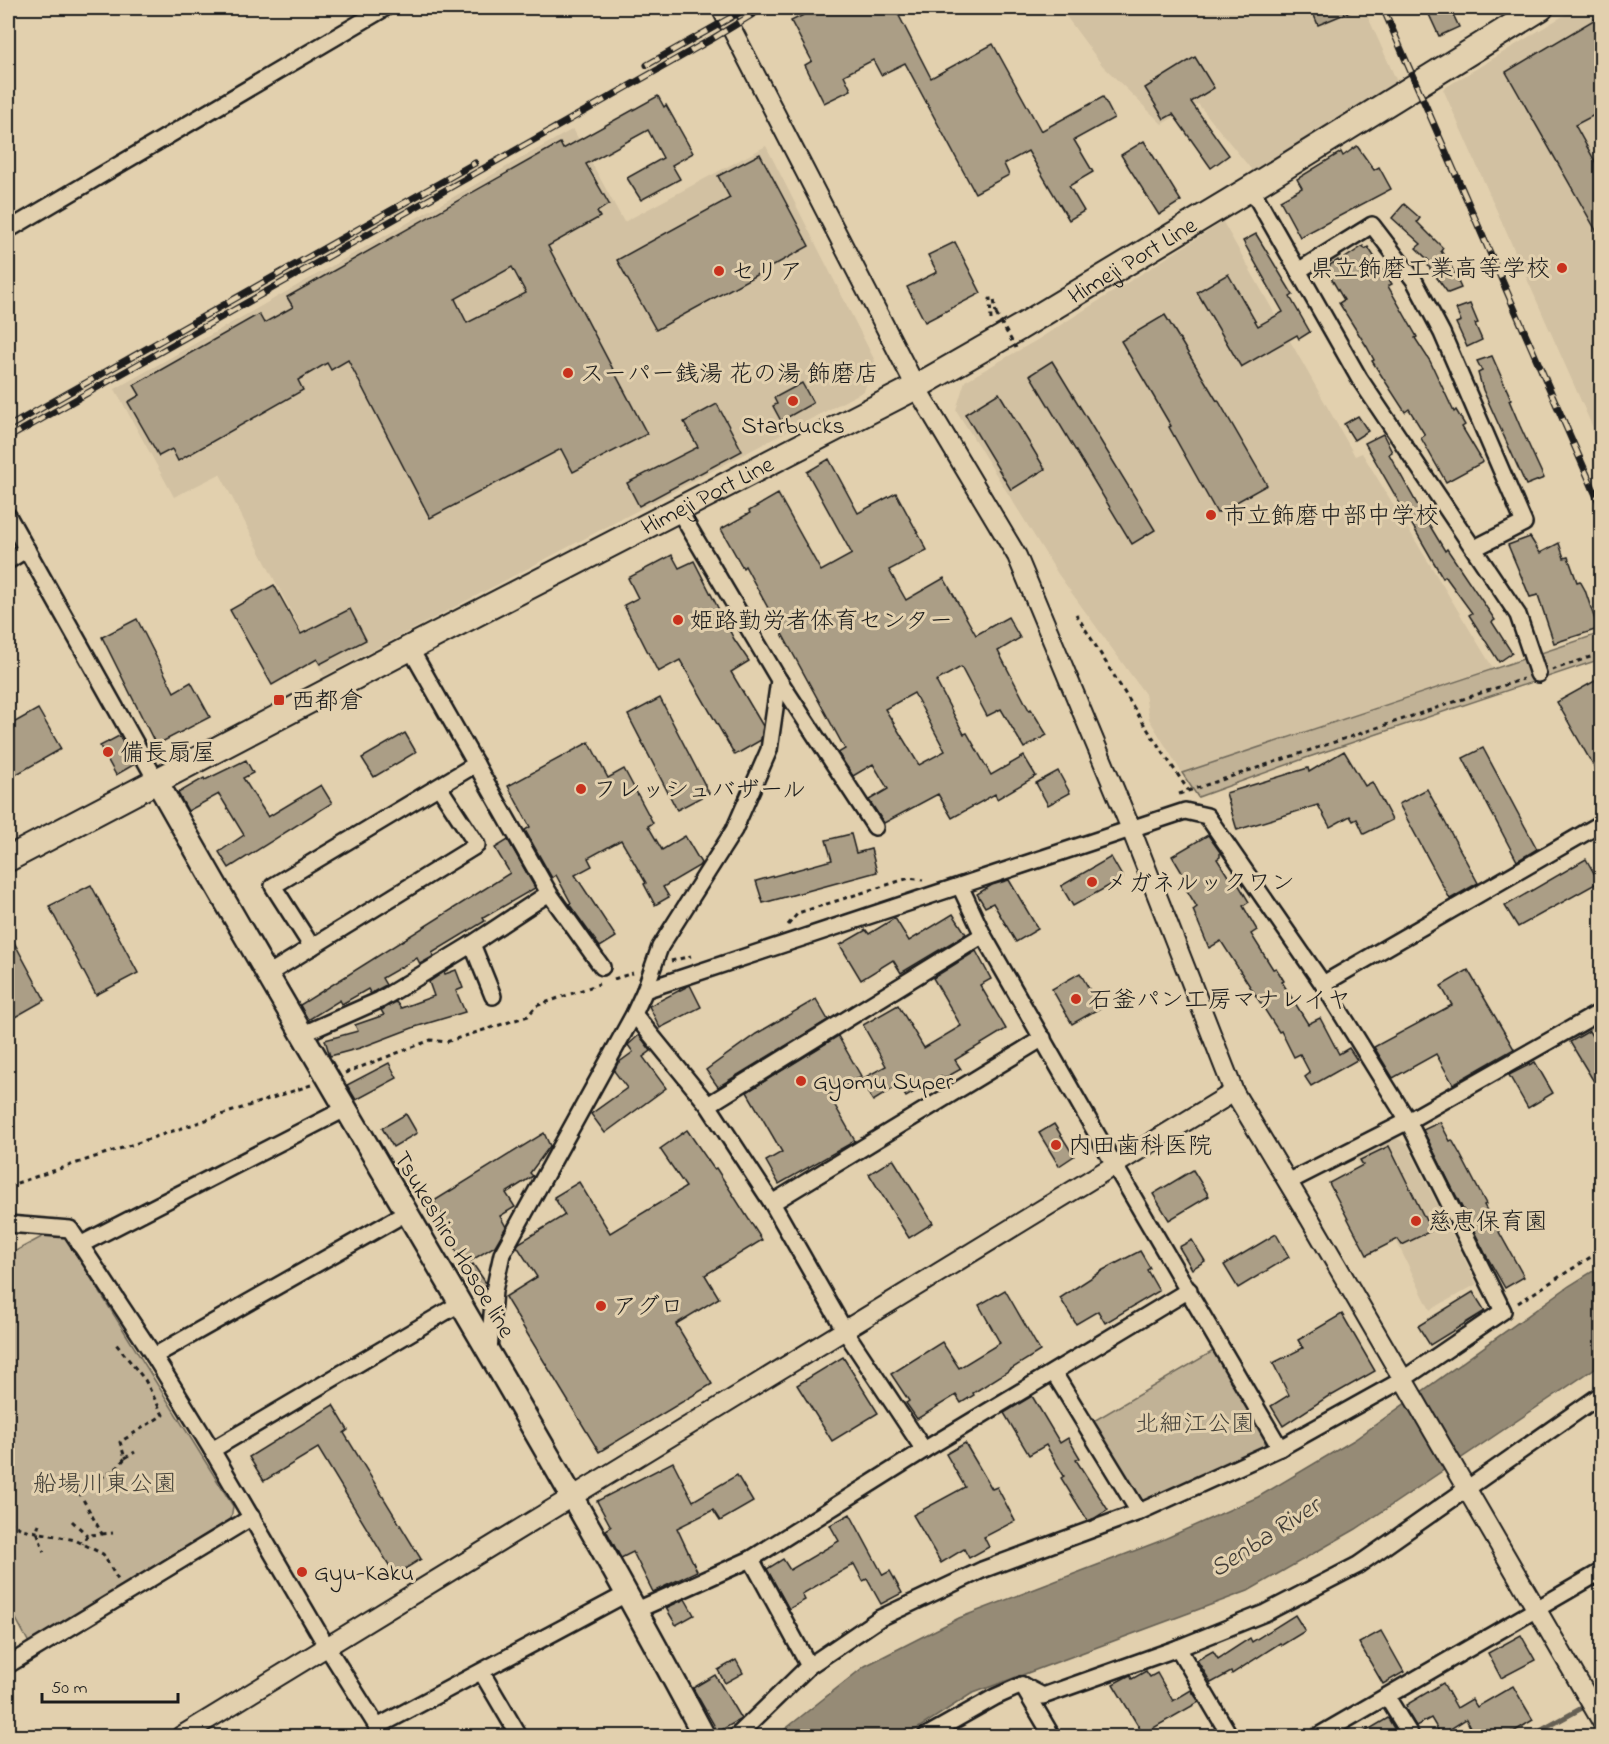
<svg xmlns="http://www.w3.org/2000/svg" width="1609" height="1744" viewBox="0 0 1609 1744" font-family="'Indie Flower','Klee One',sans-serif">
  <rect width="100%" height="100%" fill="#e2d0ae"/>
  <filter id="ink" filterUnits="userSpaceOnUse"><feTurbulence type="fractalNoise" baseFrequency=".0167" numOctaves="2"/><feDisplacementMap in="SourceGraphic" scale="12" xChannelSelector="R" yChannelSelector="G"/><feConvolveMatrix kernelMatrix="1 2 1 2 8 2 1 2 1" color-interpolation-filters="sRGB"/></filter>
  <g filter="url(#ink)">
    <g fill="#d2c1a2">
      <path d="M1060,8H1364L1398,84L1255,174L1198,104L1162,124L1102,65Z"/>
      <path d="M1576,8H1601V446L1443,89Z"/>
      <path d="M573,129L624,222L766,146L875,361L864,391L324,676L220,474L174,497L115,389Z"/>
      <path d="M1223,222L1355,456L1362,453L1493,668L1182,773L1149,719L1145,694L1058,574L956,410L965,381L1037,340Z"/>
      <path d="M1396,1138L1407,1144L1477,1284L1430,1310L1356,1158Z"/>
    </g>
    <g fill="#c1b296" stroke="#6e6759" stroke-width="1.5">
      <path d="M1601,633V659L1306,758L1198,797L1182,773Z"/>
      <path d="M51,1232L63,1233L233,1506L231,1519L29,1643L8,1604V1255Z"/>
      <path d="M1215,1350L1265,1438V1446L1257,1454L1146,1502L1140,1500L1092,1422Z"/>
    </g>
    <path fill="#968b76" stroke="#655f52" stroke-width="1.5" d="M1601,1266V1364L1356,1529L1248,1591L971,1694L906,1736H778L784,1730L865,1666L959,1618L1160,1541L1258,1497L1354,1440L1569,1286Z"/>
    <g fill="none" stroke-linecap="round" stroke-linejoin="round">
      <path stroke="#655f52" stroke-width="5" d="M1531,1736L1602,1697"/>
    </g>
    <g fill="#ab9e86" stroke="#1c1c1c" stroke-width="1.5" fill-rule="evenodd">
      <path d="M818,8H895L931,78L993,44L1041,131L1103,97L1114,118L1074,140L1093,172L1069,186L1084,211L1069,220L1028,151L1004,164L1009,175L975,193L905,63L881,75L873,60L844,75L851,90L824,103L805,65L812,61L791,21Z"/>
      <path d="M1311,8H1359L1318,25Z"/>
      <path d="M1426,8H1450L1459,27L1439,36Z"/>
      <path d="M1602,15V111L1575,125L1602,174V241L1506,72Z"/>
      <path d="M1195,57L1214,88L1191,102L1229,155L1211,168L1173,114L1164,119L1145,88Z"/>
      <path d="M658,96L664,107L666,105L693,153L672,165L680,179L641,200L627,178L663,158L648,130L586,164L609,204L597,212L600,217L548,246L647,434L573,472L561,449L430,518L348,360L331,370L327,363L298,380L303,390L178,461L172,449L159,456L128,402L140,395L134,385L259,314L264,323L293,307L287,297L560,143L563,149ZM512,267L526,293L467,323L455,299Z"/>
      <path d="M1144,141L1181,201L1159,215L1121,155Z"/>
      <path d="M1357,146L1374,170L1379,167L1391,189L1300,237L1280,200L1302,188L1297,179L1341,152L1343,156Z"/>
      <path d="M760,154L809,246L656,330L617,260L730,198L718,176Z"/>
      <path d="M1404,204L1420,218L1417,222L1443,248L1441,251L1451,266L1461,288L1448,293L1426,263L1429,261L1416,248L1421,244L1392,218Z"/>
      <path d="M1256,234L1293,295L1290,297L1310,332L1299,339L1297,335L1241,367L1197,292L1228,274L1258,326L1283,312L1243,241Z"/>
      <path d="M955,242L981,293L925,322L907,287L937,272L928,255Z"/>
      <path d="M1363,246L1365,249L1368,247L1392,284L1388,286L1417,337L1415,338L1430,361L1454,412L1456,410L1465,425L1462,427L1483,462L1446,482L1421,438L1425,435L1409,409L1405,412L1372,361L1374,360L1367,347L1339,303L1344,300L1325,268L1338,260L1339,262Z"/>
      <path d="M1470,304L1478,323L1475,324L1482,340L1467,347L1456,323L1461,321L1456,309Z"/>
      <path d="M1165,315L1217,401L1218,400L1267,485L1217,513L1169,427L1171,426L1121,341Z"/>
      <path d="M1492,356L1511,399L1509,400L1520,426L1544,478L1526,485L1483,390L1478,373L1482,371L1477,361Z"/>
      <path d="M1052,361L1155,530L1132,544L1030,375Z"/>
      <path d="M802,383L813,403L781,421L773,406L777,404L774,398Z"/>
      <path d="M999,393L1045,469L1011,490L965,414Z"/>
      <path d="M717,404L742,451L639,506L627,483L698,447L684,422Z"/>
      <path d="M1358,416L1368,431L1354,440L1344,424Z"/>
      <path d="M1383,434L1392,452L1389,454L1421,511L1445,551L1447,549L1495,620L1492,622L1512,653L1499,662L1469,615L1472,613L1445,576L1443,578L1433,561L1365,443Z"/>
      <path d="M829,459L858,513L896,493L927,550L889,570L906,600L944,578L976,635L1008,617L1020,638L998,651L1029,710L1031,709L1047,735L1024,748L1001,709L987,716L961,667L936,681L964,734L967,733L991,775L1024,756L1036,776L997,799L995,794L952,818L938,794L884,823L869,800L888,789L873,764L853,776L838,753L845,749L745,566L743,568L721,529L750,513L749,511L778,494L821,571L852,554L807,472ZM914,693L945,751L919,765L885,709Z"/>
      <path d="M1530,537L1540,553L1559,543L1564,558L1568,557L1577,582L1580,581L1585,590L1598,629L1554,643L1538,595L1530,597L1508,545Z"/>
      <path d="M672,555L679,568L694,561L734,639L749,661L731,672L763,726L761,740L735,755L680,660L658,672L624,605L638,598L628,578Z"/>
      <path d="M274,585L301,634L350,609L366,640L320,664L317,659L272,685L230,610Z"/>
      <path d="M137,619L174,692L191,682L210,717L156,745L102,637Z"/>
      <path d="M1602,677V781L1557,702Z"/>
      <path d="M660,698L709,793L677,810L628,715Z"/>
      <path d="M38,709L61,749L8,779V726Z"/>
      <path d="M405,733L416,752L374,777L362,758Z"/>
      <path d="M119,736L135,764L116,775L100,746Z"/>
      <path d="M589,742L608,778L624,769L653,823L648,826L662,850L685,836L701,863L699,866L663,887L669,897L655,905L644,884L646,883L621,840L588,858L592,866L575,875L616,937L600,947L569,904L571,903L556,875L552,878L525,830L530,827L508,786Z"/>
      <path d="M1483,748L1537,849L1517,861L1463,758Z"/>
      <path d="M1344,751L1365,786L1372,782L1392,820L1364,834L1357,819L1353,821L1350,816L1330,827L1318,805L1237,830L1226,793L1308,768L1309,772Z"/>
      <path d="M246,760L253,773L243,778L268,817L321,785L332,803L229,868L219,852L244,835L219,794L188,811L178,793L204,778L205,780Z"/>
      <path d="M1058,771L1070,793L1048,805L1036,783Z"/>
      <path d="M1427,789L1478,883L1450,899L1399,804Z"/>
      <path d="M851,834L856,853L871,849L877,872L763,903L756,881L832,860L826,840Z"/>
      <path d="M1208,835L1220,852V857L1217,859L1233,884L1237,882L1249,902L1243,906L1257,930L1251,934L1273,969L1276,968L1284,981L1282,982L1308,1024L1320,1018L1339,1054L1349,1048L1357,1060L1311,1086L1305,1077L1310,1073L1300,1054L1294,1057L1281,1031L1279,1032L1221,941L1209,948L1193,910L1197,907L1183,884L1187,881L1172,856Z"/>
      <path d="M508,840L535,888L483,918L485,921L432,953L434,956L420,964L417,958L382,978L386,985L375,991L371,994L368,989L342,1004L340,1000L308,1020L300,1005L510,873L495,848Z"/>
      <path d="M1111,857L1123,878L1073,906L1061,886Z"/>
      <path d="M1586,859L1599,882L1518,927L1505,906Z"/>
      <path d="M1009,880L1038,929L1016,942L993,903L985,907L977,894L992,885Z"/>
      <path d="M91,885L138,973L96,995L49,906Z"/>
      <path d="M953,914L966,934L901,973L893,960L861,980L840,945L866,930L869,934L895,918L909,941Z"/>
      <path d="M8,931L45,1000L8,1021Z"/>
      <path d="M976,951L991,979L980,985L1006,1029L955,1060L961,1069L943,1079L941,1076L906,1097L899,1085L873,1101L860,1080L886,1066L863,1025L898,1005L924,1048L961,1026L933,978Z"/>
      <path d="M456,970L463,988L456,991L465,1012L415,1027L360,1048L330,1056L325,1040L358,1031L355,1025L384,1015L381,1010L396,1002L401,1008L434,996L429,982L444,972L445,974Z"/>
      <path d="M1468,970L1514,1049L1453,1084L1436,1054L1393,1078L1374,1047L1452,1005L1441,986Z"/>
      <path d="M1080,973L1100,1008L1072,1024L1052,989Z"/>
      <path d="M690,985L701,1007L660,1028L649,1006Z"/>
      <path d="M816,999L828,1020L718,1087L706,1070L756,1034Z"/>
      <path d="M1589,1031L1602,1053V1095L1570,1042Z"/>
      <path d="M639,1035L651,1051L643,1057L666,1088L605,1133L591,1114L627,1088L614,1071L618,1063L633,1052L628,1045Z"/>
      <path d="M838,1036L861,1076L829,1095L855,1141L779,1184L766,1161L782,1152L747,1092Z"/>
      <path d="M1535,1062L1553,1093L1528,1108L1509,1075Z"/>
      <path d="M389,1063L397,1078L356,1100L347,1085Z"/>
      <path d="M406,1114L417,1133L393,1147L382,1128Z"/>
      <path d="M1440,1122L1450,1141L1452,1140L1460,1154L1486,1204L1484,1205L1524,1277L1505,1288L1485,1253L1423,1130Z"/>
      <path d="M1054,1124L1074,1156L1059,1166L1039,1133Z"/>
      <path d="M687,1130L714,1169L716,1168L762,1240L705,1275L719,1298L676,1324L712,1384L599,1452L505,1297L537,1277L517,1246L519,1243L565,1215L554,1197L579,1182L610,1233L686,1187L660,1149Z"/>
      <path d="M544,1133L550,1146L530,1173L533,1176L506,1193L515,1207L500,1216L506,1227L495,1246L464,1265L443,1227L447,1224L434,1201Z"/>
      <path d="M1389,1146L1431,1231L1402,1245L1398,1239L1367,1255L1329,1183L1363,1165L1360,1160Z"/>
      <path d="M893,1159L933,1223L909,1238L869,1174Z"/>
      <path d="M1193,1170L1209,1196L1169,1220L1153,1194Z"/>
      <path d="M1276,1234L1289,1257L1238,1288L1224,1265Z"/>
      <path d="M1192,1240L1205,1261L1192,1269L1179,1247Z"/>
      <path d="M1140,1251L1150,1268L1147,1270L1159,1291L1105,1323L1098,1311L1076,1324L1060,1298L1103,1270Z"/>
      <path d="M473,1264L486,1283L485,1289L476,1294L461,1271Z"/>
      <path d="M1005,1290L1040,1351L973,1393L974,1395L961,1403L956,1395L917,1419L906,1403L909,1401L891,1374L942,1342L959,1368L1000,1343L979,1305Z"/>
      <path d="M1473,1292L1485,1311L1430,1345L1418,1326Z"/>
      <path d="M1342,1314L1375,1371L1331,1396L1330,1395L1283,1426L1271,1406L1289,1395L1273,1363L1303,1348L1298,1340Z"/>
      <path d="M843,1357L878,1413L832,1441L797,1385Z"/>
      <path d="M1032,1396L1060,1443L1068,1438L1080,1458L1076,1460L1108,1510L1095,1518L1088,1521L1061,1478L1064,1476L1046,1445L1029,1455L1004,1413Z"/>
      <path d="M333,1405L348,1430L344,1433L421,1559L395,1575L318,1448L264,1481L249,1457Z"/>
      <path d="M965,1443L992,1489L997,1487L1015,1521L984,1537L989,1547L969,1558L964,1549L941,1563L913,1515L965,1487L946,1454Z"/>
      <path d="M673,1462L693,1501L737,1475L753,1502L720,1521L713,1510L677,1528L697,1571L653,1592L633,1552L621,1558L606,1530L611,1527L597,1501Z"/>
      <path d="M850,1514L883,1575L890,1571L902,1593L881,1604L867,1579L863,1581L854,1564L802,1594L805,1600L789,1609L767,1569L783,1559L790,1570L839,1541L830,1525Z"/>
      <path d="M685,1599L694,1615L676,1625L666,1608Z"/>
      <path d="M1295,1615L1305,1631L1282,1645L1280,1643L1232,1674L1231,1672L1211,1683L1197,1660L1213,1651L1218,1659L1250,1638L1252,1642Z"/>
      <path d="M1381,1631L1404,1672L1383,1684L1359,1643Z"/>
      <path d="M1521,1635L1535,1660L1501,1678L1488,1653Z"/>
      <path d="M736,1660L743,1673L725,1683L718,1670Z"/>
      <path d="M1146,1671L1150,1677L1157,1673L1173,1701L1191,1690L1199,1702L1143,1734L1113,1684L1130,1675L1132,1679Z"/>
      <path d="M715,1675L741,1719L718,1732L693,1688Z"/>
      <path d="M1443,1683L1457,1708L1472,1699L1477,1707L1513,1686L1533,1720L1505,1737H1475L1466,1719L1441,1735L1431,1718L1416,1726L1405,1708L1407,1707L1406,1705Z"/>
      <path d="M1388,1718L1399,1737H1356Z"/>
    </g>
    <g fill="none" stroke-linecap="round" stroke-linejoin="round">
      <g stroke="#1c1c1c" stroke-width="20">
        <g id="minor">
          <path d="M1251,188L1359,378L1518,615L1538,674"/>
          <path d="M8,230L385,8"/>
          <path d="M1298,271L1372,225L1414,280L1442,333L1524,523L1475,548"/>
          <path d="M8,516L156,780"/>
          <path d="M8,561L27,549"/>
          <path d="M410,648L549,893L602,967"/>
          <path d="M779,680L875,827"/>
          <path d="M960,886L983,935"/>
          <path d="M472,944L493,996"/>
          <path d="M312,947L273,886L476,764"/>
          <path d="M268,974L477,845L439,787"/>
          <path d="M1323,984L1602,823"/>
          <path d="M645,990L1185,811L1207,816L1323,984L1408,1121L1503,1311L1402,1380L1280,1448L1139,1512L982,1570L880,1618L809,1666L737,1736"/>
          <path d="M634,1014L708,1105L772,1203L845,1331L924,1450"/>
          <path d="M303,1034L380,1000L472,944L549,893"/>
          <path d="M708,1105L983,935L1115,1166L1280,1448"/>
          <path d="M1288,1182L1408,1121L1602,1011"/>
          <path d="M772,1203L1043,1038"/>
          <path d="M8,1224L70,1229L154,1356L212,1450L327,1647L383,1736"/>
          <path d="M80,1245L345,1109"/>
          <path d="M489,1350L494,1291L502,1254L634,1014L645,990L660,947L734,830L769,750L779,680L678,509"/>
          <path d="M154,1356L406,1213"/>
          <path d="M1054,1373L1139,1512"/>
          <path d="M212,1450L459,1304"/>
          <path d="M637,1610L751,1559"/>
          <path d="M1178,1648L1230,1736"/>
          <path d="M8,1665L252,1517"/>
          <path d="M809,1666L751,1559L924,1450L1189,1290"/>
          <path d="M482,1673L519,1736"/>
          <path d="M1022,1685L1043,1696L1178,1648L1265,1613L1358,1565L1602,1394"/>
          <path d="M1022,1685L1052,1736"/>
          <path d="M1387,1697L1411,1736"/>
          <path d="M377,1727L628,1593"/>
          <path d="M926,1736L995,1697L1022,1685"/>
          <path d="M1318,1736L1602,1571"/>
        </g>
      </g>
      <g stroke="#1c1c1c" stroke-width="22">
        <g id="tertiary">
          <path d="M721,8L916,387L1017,556L1131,829L1234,1092L1310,1219L1602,1722"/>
          <path d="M181,1736L1234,1092"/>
        </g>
      </g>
      <g stroke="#1c1c1c" stroke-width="26">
        <path id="secondary" d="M156,780C336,1101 532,1412 704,1736"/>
      </g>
      <g stroke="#1c1c1c" stroke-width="28">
        <g id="primary">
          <path id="s1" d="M8,859L410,648L916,387L1019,328L1251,188L1541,8"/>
        </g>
      </g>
      <g stroke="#1c1c1c" stroke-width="3" stroke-dasharray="4.5 4.5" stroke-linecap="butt">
        <path d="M991,320L990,299H994L996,314"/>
        <path d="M1076,614L1142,721L1188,790"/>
        <path d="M1552,670L1602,653"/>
        <path d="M1179,794L1523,679"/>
        <path d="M788,925L798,913L909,878L923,880"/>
        <path d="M671,961L691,956"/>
        <path d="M614,979L633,973"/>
        <path d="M345,1073L431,1040L446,1042L528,1016L536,1006L599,984"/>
        <path d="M8,1186L311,1085"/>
        <path d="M1518,1303L1602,1250"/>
        <path d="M125,1458L135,1452"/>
        <path d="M69,1489L79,1492L118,1467L125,1458L120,1442L163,1415L145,1380L116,1344"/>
        <path d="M79,1492L102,1534L87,1535L83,1544"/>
        <path d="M72,1521L87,1535"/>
        <path d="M8,1522L22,1529L75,1540L103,1554L118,1580"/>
        <path d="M39,1524L37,1531L44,1552"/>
        <path d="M102,1534L113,1533"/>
      </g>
      <use href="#minor" stroke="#e2d0ae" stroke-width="15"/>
      <use href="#tertiary" stroke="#e2d0ae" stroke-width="18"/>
      <use href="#secondary" stroke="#e2d0ae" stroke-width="21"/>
      <use href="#primary" stroke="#e2d0ae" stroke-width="24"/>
      <g stroke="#1c1c1c" stroke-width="7">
        <g id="rail">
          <path d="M1383,8L1602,509"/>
          <path d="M647,65L744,10"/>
          <path d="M8,427L475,163"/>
          <path d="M8,438L712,39L763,8"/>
        </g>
      </g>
      <use href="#rail" stroke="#e2d0ae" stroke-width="4.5" stroke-dasharray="14" stroke-linecap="butt"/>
      <path stroke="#1c1c1c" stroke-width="3" stroke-dasharray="4.5 4.5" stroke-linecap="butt" d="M996,314L1016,348"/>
    </g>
  </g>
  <g fill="#c8321e" stroke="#e2d0ae" stroke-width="2">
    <circle cx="1562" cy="268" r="6"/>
    <circle cx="719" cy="271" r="6"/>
    <circle cx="568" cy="373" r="6"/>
    <circle cx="793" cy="401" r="6"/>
    <circle cx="1211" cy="515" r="6"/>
    <circle cx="678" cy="620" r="6"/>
    <rect x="273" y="694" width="12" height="12" rx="3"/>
    <circle cx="108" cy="752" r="6"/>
    <circle cx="581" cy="789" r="6"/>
    <circle cx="1092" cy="882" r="6"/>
    <circle cx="1076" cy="999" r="6"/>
    <circle cx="801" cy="1081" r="6"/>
    <circle cx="1056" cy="1145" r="6"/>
    <circle cx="1416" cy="1221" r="6"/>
    <circle cx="601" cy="1306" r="6"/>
    <circle cx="302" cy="1572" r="6"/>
  </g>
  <g text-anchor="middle" stroke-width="6" stroke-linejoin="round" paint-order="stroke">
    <g font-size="24" fill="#1c1c1c" stroke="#e2d0ae">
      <text dy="8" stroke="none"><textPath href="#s1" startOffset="1274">Himeji Port Line</textPath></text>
      <text dy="8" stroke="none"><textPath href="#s1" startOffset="788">Himeji Port Line</textPath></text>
      <text transform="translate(455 1244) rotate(59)" y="8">Tsukeshiro Hosoe line</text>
    </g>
    <g font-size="24" fill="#1c1c1c" stroke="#e2d0ae" text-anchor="start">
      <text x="1550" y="276" text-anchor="end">県立飾磨工業高等学校</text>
      <text x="731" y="279">セリア</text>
      <text x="580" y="381">スーパー銭湯 花の湯 飾磨店</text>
      <text x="793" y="433" text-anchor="middle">Starbucks</text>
      <text x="1223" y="523">市立飾磨中部中学校</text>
      <text x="690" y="628">姫路勤労者体育センター</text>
      <text x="291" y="708">西都倉</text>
      <text x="120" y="760">備長扇屋</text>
      <text x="593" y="797">フレッシュバザール</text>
      <text x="1104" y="890">メガネルックワン</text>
      <text x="1088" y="1007">石釜パン工房マナレイヤ</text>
      <text x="813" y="1089">Gyomu Super</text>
      <text x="1068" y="1153">内田歯科医院</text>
      <text x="1428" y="1229">慈恵保育園</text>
      <text x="613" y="1314">アグロ</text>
      <text x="314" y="1580">Gyu-Kaku</text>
    </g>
    <g font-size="24" fill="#45423a" stroke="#e2d0ae">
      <text x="1195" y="1431">北細江公園</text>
      <text x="105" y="1491">船場川東公園</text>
    </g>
    <g font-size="26" font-style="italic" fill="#413d37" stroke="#e2d0ae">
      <text transform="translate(1264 1536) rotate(-33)" y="9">Senba River</text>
    </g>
  </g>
  <rect width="1609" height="1744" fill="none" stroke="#e2d0ae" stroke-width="30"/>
  <rect x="15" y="15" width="1579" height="1714" fill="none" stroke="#1c1c1c" stroke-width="2" filter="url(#ink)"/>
  <path d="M42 1693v9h136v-9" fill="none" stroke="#1c1c1c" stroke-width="3"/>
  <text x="51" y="1693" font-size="18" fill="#1c1c1c" stroke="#e2d0ae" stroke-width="4.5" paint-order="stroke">50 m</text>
</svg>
